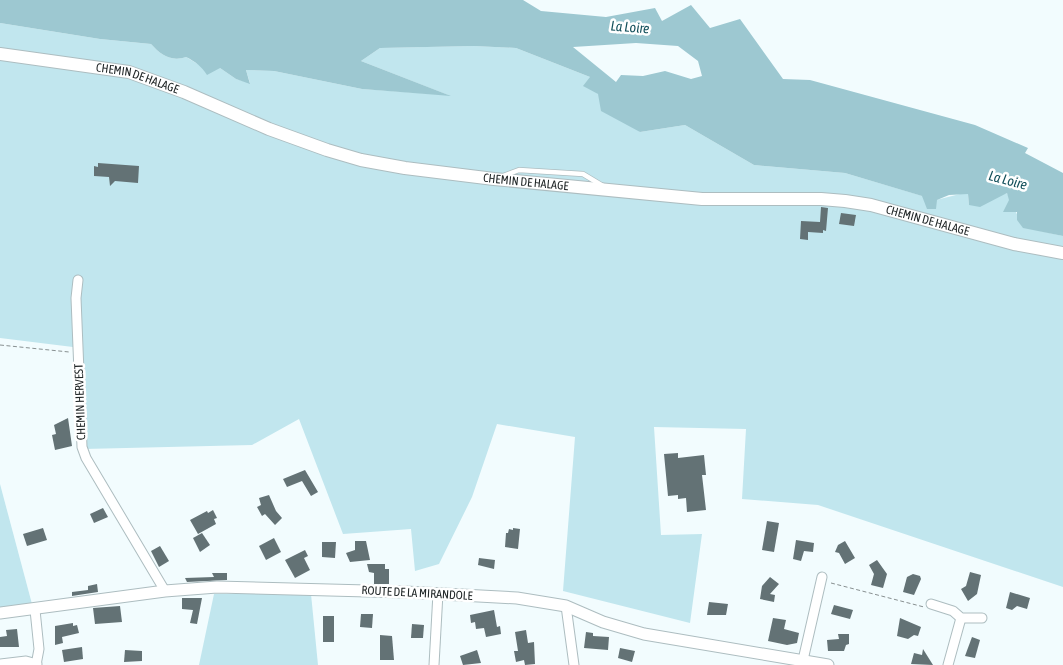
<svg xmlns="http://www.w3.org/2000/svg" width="1063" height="665" viewBox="0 0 1063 665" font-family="'Asap Condensed',sans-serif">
  <rect width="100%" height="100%" fill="#f2fcfe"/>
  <g fill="#c1e6ee">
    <path d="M0,23L100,39L151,44C161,55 171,62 186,57L201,66L220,68L236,79L250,83L246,70L274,71L362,89L448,95L361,61L380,48L474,46L516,48L590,77L598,94L640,132L685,125L754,165L845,173L936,200L964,193L968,194L969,205L1007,193L1023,227L1063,236V587L818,505L742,499L746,429L654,427L661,535L702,534L690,623L563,591L575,437L497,424L472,497L439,564L415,571L411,529L343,534L299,419L252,445L84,449L81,348L0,338Z"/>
    <path d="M0,484L32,604L0,608Z"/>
    <path d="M214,594H311L318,665H199Z"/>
  </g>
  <path fill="#9dc8d1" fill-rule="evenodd" d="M0,0H523L541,11L606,17L655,8L662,21L691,5L710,28L740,19L783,79L810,80L975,125L1028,148L1025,153L1063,173V236L1023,228L1017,220V212H1003L1009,200L1007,193L980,207L969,205L968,194L949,195L937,200L936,209H927L922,196L845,173L754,165L685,125L640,132L601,111L598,94L583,86L590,77L516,48L474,46L380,48L361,61L451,96L362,89L274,71L246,70L250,84L236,79L220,68L207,75C201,66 196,62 186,57C171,62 161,55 151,44L100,39L0,23ZM636,43L678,46L698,61L702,76L691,79L665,71L643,76L621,75L616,82L573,47Z"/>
  <g fill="#637275">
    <path d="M98,163L139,166L138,183L115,181L110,186L109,177L94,176V166L98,167Z"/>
    <path d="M821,207L828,208L826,231L823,230V233L808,232V240L800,239L801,221L820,222Z"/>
    <path d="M841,213L856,215L854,226L839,224Z"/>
    <path d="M68,418L72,446L55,450L52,435L56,434L54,425Z"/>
    <path d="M678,453V458L704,455L706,475H702L706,510L687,512L686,498L678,499V495L668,496L664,454Z"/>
    <path d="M305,470L318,492L311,496L302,481L287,487L283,479Z"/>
    <path d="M269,495L276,511L282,518L275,525L265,514L262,516L257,507L261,505L259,498Z"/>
    <path d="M103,508L108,517L94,523L90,514Z"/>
    <path d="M213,510L217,518L214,519L216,524L198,534L190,520L207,511L208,513Z"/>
    <path d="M767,521L779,523L774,552L762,550Z"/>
    <path d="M43,528L47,540L27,546L23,534Z"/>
    <path d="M513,528L520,529L518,549L505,547L506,533H508L509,529L513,530Z"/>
    <path d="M202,533L210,545L200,552L193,538Z"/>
    <path d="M274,538L281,552L266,560L259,546Z"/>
    <path d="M796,540L814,543L813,552L804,551L801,561L793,559Z"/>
    <path d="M355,541H366L370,560L350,562L346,553L355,550Z"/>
    <path d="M845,541L855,558L845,564L839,553L835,552L838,545Z"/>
    <path d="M322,542H336L335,558L322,557Z"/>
    <path d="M160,546L169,561L159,567L151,551Z"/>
    <path d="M305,550L308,556L304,558L310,570L295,578L285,560Z"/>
    <path d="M479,558L495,560L494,569L478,565Z"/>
    <path d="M877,560L887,574L883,588L871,585L874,574L869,565Z"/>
    <path d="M367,564H385V569H389V584H374V573L369,572Z"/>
    <path d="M970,572L981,575L977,594L968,601L961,589L966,586Z"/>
    <path d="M212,573H227V580L187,582L185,578L214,577Z"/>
    <path d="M913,574L920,576L921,579L914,595L903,592L907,577Z"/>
    <path d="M770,577L779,584L770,594L775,595L774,602L760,599L762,586Z"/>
    <path d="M97,584L98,592L72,596V592L88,590V586Z"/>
    <path d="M1010,592L1030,598L1027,609L1017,606L1012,610L1006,608Z"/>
    <path d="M182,598H202L197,624L190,623L193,610L182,609Z"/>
    <path d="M709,602L728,604L726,615H707Z"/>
    <path d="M834,605L853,610L850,619L831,614Z"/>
    <path d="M120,606L122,622L95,624L93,608Z"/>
    <path d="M494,610L497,627L500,626L501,634L486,637L484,628L476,629L475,622L471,623L470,615Z"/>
    <path d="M361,614H373L372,628L360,627Z"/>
    <rect x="323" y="616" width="11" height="26"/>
    <path d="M773,618L786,620L784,629L799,633L797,643L787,645L768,641Z"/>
    <path d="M900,618L921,627L918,636L914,635L908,639L897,636Z"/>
    <path d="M73,623V626L77,625L79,633L62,637L63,643L55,645V626Z"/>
    <path d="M412,624L424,625L423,638H411Z"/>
    <path d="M17,629L19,647H0V637L7,636L6,630Z"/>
    <path d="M526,630L528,643L534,642L535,664L525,665L524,660L516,662L514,651H518L515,632Z"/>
    <path d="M586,632L593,633V636L609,637L608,650L584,648Z"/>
    <path d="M838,634H849V644L846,645L844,651H828L827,640L839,639Z"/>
    <path d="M380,635L392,636L394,660H380Z"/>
    <path d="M972,637L980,640L975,658L965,656Z"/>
    <path d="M82,647L83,659L64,662L62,650Z"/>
    <path d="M620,648L635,651L632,662L618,658Z"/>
    <path d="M923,649L933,665L911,664L914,653L922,655Z"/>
    <path d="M125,650L142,651V661L124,662Z"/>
    <path d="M477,650L481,663L463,665L460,656Z"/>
  </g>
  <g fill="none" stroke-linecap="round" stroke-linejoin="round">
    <g stroke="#adbdc0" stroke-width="6">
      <path id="service" d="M503,176L519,170L583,174L603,186"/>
    </g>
    <g stroke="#adbdc0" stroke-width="11">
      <g id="minor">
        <path d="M78,280L76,298L82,447L86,458L165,591"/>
        <path d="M931,604L953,611L961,618H982"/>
        <path d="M566,606L574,665"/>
        <path d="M35,610L39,649L36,665"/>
        <path d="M803,660L822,577"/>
        <path d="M0,664L26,661L37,664"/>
        <path d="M434,665L438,593"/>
        <path d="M948,665L961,618"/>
      </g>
    </g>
    <g stroke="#adbdc0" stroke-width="13">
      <path id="tertiary" d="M0,613L165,591L217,587L405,592L517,598L566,606L603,622L644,634L828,665"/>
    </g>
    <g stroke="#adbdc0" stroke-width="14">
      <g id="secondary">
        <path id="s1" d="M0,54L129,72L184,92L269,129L327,150L361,160L405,168L494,179L702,199H821L845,201L871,205L1014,244L1063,253"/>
      </g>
    </g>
    <g stroke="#889091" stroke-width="1" stroke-dasharray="4 2.5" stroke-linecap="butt">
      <path d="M0,345L69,352"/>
      <path d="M831,583L924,607"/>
    </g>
    <use href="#service" stroke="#fff" stroke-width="4.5"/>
    <use href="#minor" stroke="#fff" stroke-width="9"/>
    <use href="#tertiary" stroke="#fff" stroke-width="11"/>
    <use href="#secondary" stroke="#fff" stroke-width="12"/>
  </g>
  <g text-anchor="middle" stroke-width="5" stroke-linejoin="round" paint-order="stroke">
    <g font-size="12" fill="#202627" stroke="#fff">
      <text dy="4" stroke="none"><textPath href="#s1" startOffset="140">CHEMIN DE HALAGE</textPath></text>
      <text dy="4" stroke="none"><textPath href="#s1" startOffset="545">CHEMIN DE HALAGE</textPath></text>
      <text dy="4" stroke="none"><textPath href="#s1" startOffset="950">CHEMIN DE HALAGE</textPath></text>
      <text transform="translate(80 402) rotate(-92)" y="4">CHEMIN HERVEST</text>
      <text transform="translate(417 593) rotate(3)" y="4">ROUTE DE LA MIRANDOLE</text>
    </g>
    <g font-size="14" font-style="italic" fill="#124f5a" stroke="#fff">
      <text transform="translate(630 27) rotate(4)" y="5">La Loire</text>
      <text transform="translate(1008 180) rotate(15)" y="5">La Loire</text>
    </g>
  </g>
</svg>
